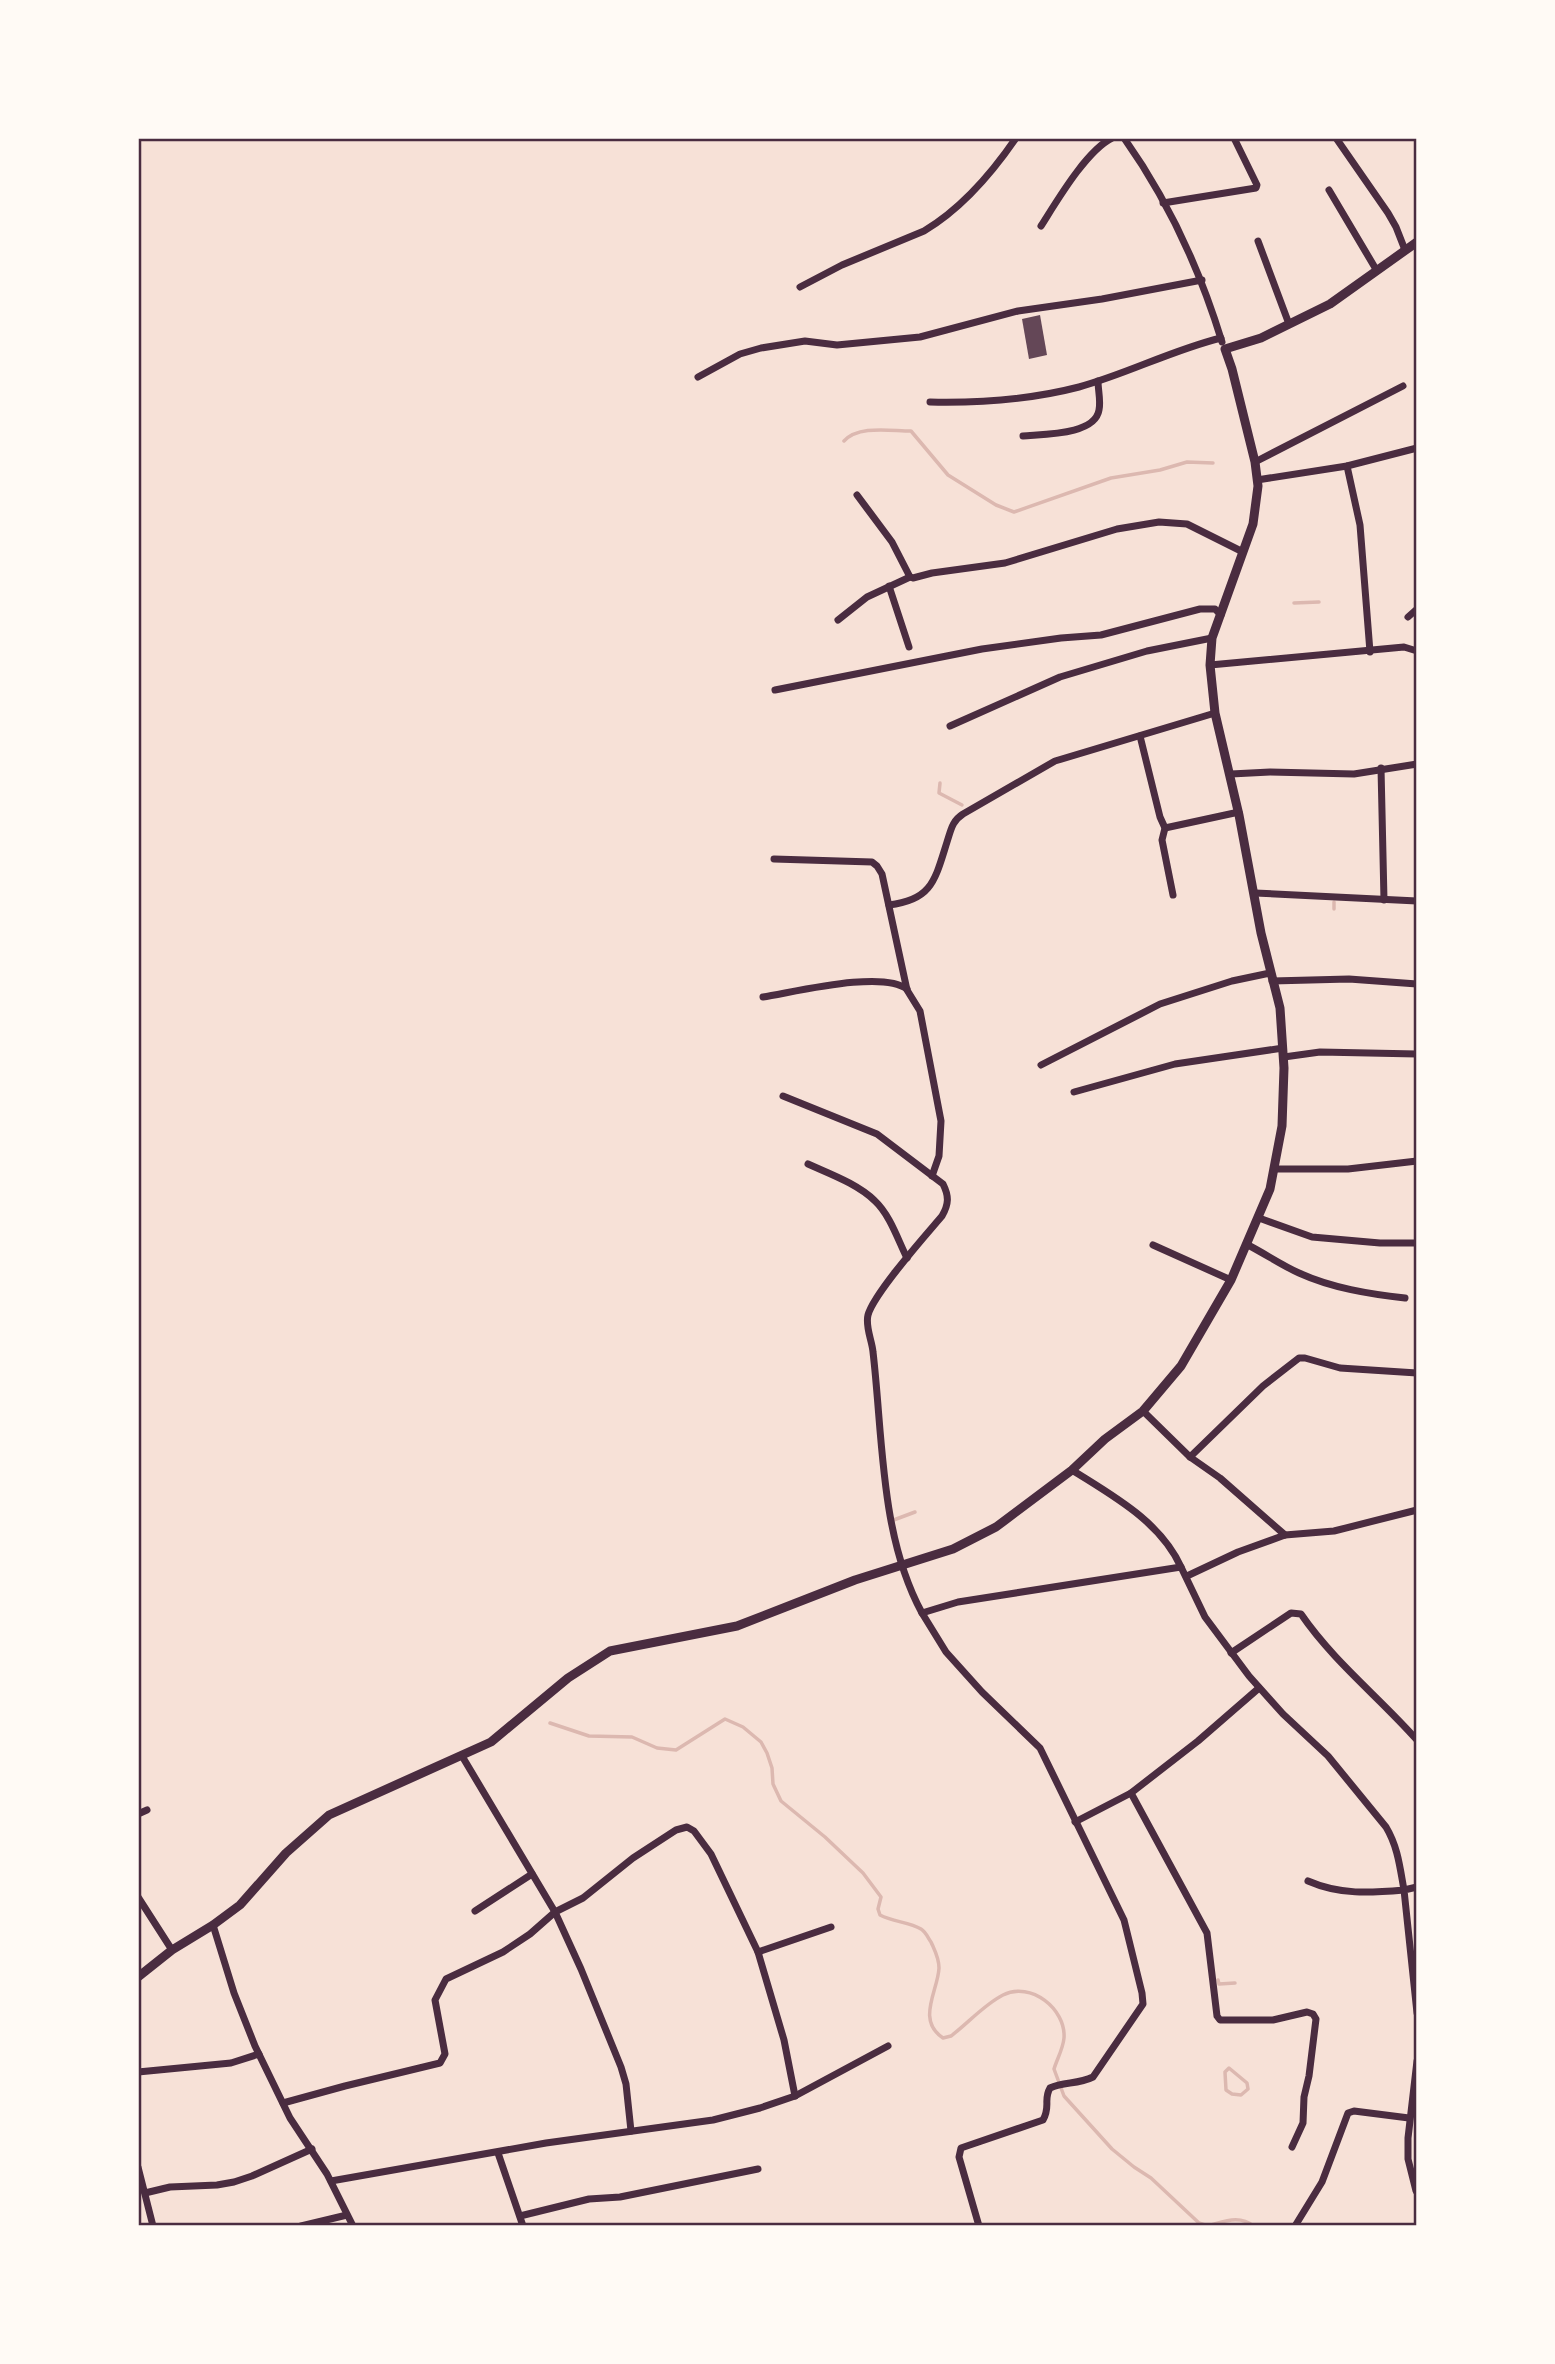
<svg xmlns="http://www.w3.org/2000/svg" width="1555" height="2364" viewBox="0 0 1555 2364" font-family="Cabin,sans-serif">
  <rect width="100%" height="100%" fill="#f7e1d7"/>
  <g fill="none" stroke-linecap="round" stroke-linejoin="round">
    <g stroke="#dcb8b0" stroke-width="3.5">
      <path d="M844,441C859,425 890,431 911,431L948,475L996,505L1014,512L1111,478L1160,470L1187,462L1213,463"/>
      <path d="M1294,603L1319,602"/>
      <path d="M940,783L939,793L962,805"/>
      <path d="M1334,909V902"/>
      <path d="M891,1521L915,1512"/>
      <path d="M550,1723L589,1736L632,1737L657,1748L676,1750L725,1719L743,1727L761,1742L767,1753L772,1768L773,1784L781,1801L825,1837L863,1873L881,1897L878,1909L880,1915C893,1922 909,1922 921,1929C926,1932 928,1938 931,1942C935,1951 939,1958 939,1968C938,1991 916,2020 943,2038L951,2036C968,2023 985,2004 1003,1995C1031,1981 1066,2009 1064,2038C1063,2049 1057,2059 1054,2069L1064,2096L1112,2149L1134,2167L1151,2178L1199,2223L1208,2226"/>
      <path d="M1218,1980L1219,1984L1235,1983"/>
      <path d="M1229,2068L1247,2083L1248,2089L1241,2095L1232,2094L1226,2090L1225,2072Z"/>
      <path d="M1208,2226C1223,2221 1241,2215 1253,2226"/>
    </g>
  </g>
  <path fill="#644757" d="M1040,315L1047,355L1029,359L1022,319Z"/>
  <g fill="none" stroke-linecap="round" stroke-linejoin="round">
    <g stroke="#4a2c40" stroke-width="7">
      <path d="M1124,138C1168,200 1200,270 1222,342"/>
      <path d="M1336,138L1388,213L1396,227L1405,250"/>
      <path d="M1329,190L1377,271"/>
      <path d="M1163,203L1256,188L1257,185L1234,138"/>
      <path d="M1041,226C1057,201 1086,151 1112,138"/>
      <path d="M1258,241L1289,324"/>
      <path d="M800,287L842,265L924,231C961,209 992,173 1016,138"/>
      <path d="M698,377L740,354L761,348L805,341L837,345L920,337L1018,311L1102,299L1202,280"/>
      <path d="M930,402C977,403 1033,399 1079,387C1127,374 1172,350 1221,338"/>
      <path d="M1023,436C1044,434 1095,435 1099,410C1101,401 1098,390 1098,381"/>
      <path d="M1255,462L1403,386"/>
      <path d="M1347,466L1360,525L1370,652"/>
      <path d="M1257,480L1347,466L1417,448"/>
      <path d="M857,495L892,542L910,577L913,578L932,573L1005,563L1117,529L1159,522L1187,524L1243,552"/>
      <path d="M889,586L909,647"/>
      <path d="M1408,617L1417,609"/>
      <path d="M838,620L867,597L910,577"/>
      <path d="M1210,665L1404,647L1417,651"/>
      <path d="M775,690L982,649L1061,638L1101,635L1200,609H1215L1221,615"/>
      <path d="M950,726L1060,677L1147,651L1212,638"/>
      <path d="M1140,736L1160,817L1165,828L1162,840L1173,895"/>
      <path d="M1381,768L1384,900"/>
      <path d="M1231,774L1270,772L1354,774L1417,764"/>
      <path d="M1165,828L1239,812"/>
      <path d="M774,859L872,862L877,866L882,874L907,990L920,1011L941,1121L939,1156L932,1176"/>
      <path d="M1255,893L1417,901"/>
      <path d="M889,905C932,900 935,880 947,842C951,830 952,821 963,814L1055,761L1215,713"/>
      <path d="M1272,981L1349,979L1417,984"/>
      <path d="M763,997C795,992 882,970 907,989"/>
      <path d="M1284,1057L1320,1052L1417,1054"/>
      <path d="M1041,1065L1160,1004L1232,981L1270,973"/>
      <path d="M1074,1092L1175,1064L1283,1048"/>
      <path d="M783,1096L877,1134L943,1184C949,1196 949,1204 942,1216C925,1236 874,1293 868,1315C865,1327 872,1340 873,1352C883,1437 880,1536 922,1613L958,1602L1181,1567L1205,1617L1249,1676L1283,1714L1328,1756L1386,1827C1398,1847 1400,1868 1404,1890C1370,1893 1340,1895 1308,1881"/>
      <path d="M808,1164C830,1174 858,1184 875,1201C890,1215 898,1240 907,1258"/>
      <path d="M1274,1169H1348L1417,1161"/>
      <path d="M1259,1218L1312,1237L1380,1243H1417"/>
      <path d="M1246,1244C1264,1253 1281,1265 1299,1273C1332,1288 1369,1294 1405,1298"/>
      <path d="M1153,1245L1231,1280"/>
      <path d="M1143,1411L1190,1457L1220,1478L1285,1535"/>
      <path d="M1190,1457L1263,1386L1299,1358H1305L1340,1368L1417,1373"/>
      <path d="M1072,1470C1113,1496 1160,1521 1181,1567"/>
      <path d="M1187,1576L1238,1552L1285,1535L1334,1531L1417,1510"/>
      <path d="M922,1613L946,1652L982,1692L1040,1748L1124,1920L1142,1993L1143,2004L1093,2077C1077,2085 1064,2081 1050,2088C1043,2100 1051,2106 1043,2120L961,2148L959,2157L979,2226"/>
      <path d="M1231,1653L1291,1613L1301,1614C1334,1662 1379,1697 1417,1740"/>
      <path d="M1259,1688L1198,1741L1131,1793L1207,1933L1217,2016L1220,2020H1273L1307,2012L1313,2014L1316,2019L1309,2076L1304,2097L1303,2123L1292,2147"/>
      <path d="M462,1756L555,1912L581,1969L621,2067L626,2084L631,2131"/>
      <path d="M138,1814L147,1810"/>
      <path d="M1075,1822L1131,1793"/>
      <path d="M1417,1887L1404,1890L1417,2013"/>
      <path d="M138,1897L172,1950"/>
      <path d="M475,1911L532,1874"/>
      <path d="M213,1925L234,1993L255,2046L290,2118L327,2174L353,2226"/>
      <path d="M758,1952L831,1927"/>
      <path d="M138,2072L231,2063L259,2054"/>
      <path d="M283,2103L345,2086L440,2063L445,2054L435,2000L446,1979L503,1952L530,1934L555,1912L583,1898L633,1858L676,1830L687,1827L694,1831L711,1854L758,1952L784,2040L795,2096"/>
      <path d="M498,2153L523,2226"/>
      <path d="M138,2167L153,2226"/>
      <path d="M331,2181L546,2143L713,2120L760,2108L795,2096L888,2046"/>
      <path d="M1416,2191L1408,2159V2138L1417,2061"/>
      <path d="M145,2193L170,2187L217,2185L234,2182L252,2176L312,2149"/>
      <path d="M520,2216L589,2199L620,2197L758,2169"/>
      <path d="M301,2226L347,2215"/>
      <path d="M1295,2226L1322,2182L1348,2113L1354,2111L1409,2118"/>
    </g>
    <path stroke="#4a2c40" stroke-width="9" d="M138,1977L172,1950L213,1925L240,1905L286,1853L329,1815L491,1742L568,1678L610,1651L737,1626L855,1580L953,1549L996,1527L1072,1470L1105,1439L1143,1411L1181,1366L1231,1280L1270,1189L1282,1126L1284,1068L1280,1008L1261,933L1239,815L1215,713L1210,665L1212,638L1253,524L1258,486L1255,462L1232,369L1225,349L1261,338L1330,304L1417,242"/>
  </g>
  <rect width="1555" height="2364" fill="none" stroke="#fffaf5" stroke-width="280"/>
  <rect x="140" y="140" width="1275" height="2084" fill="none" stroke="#4a2c40" stroke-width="2.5"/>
</svg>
